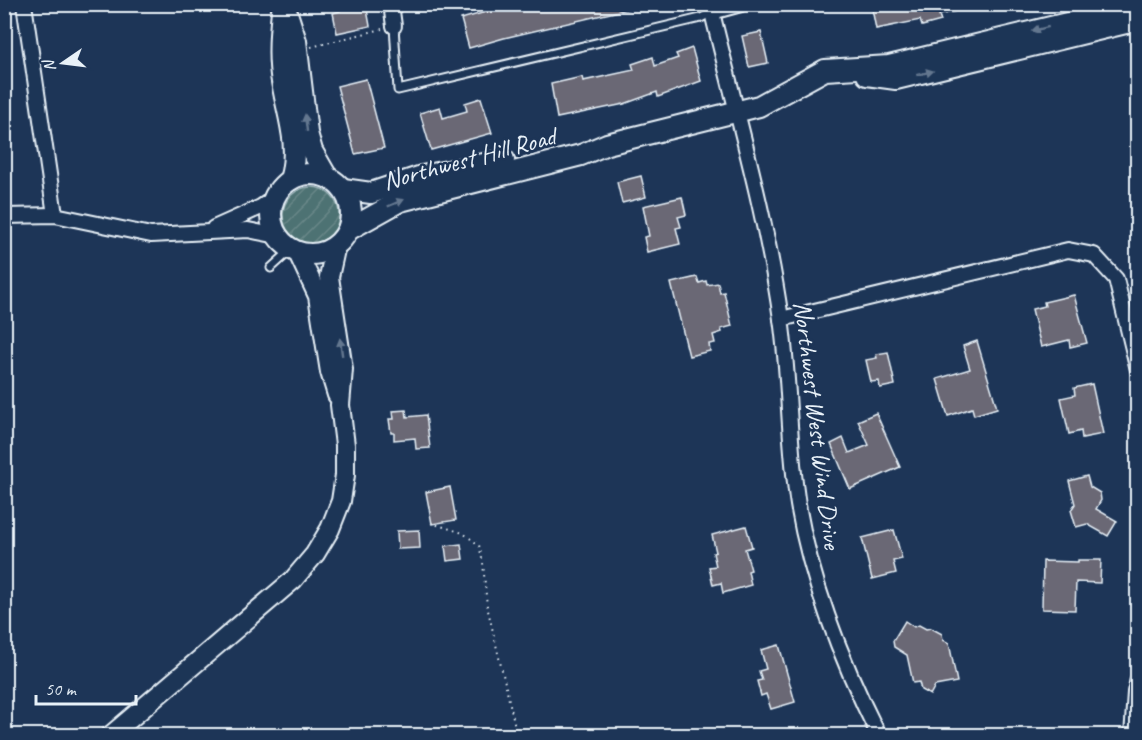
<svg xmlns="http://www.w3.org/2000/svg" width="1142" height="740" viewBox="0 0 1142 740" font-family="Caveat,sans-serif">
  <defs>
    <pattern id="garden-furrows" width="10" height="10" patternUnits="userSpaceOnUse" patternTransform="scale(1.5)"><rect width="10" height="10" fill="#4d7273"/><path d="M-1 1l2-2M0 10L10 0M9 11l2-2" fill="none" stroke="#678788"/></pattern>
  </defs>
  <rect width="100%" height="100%" fill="#1d3557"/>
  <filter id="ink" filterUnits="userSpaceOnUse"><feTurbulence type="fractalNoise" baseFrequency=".0167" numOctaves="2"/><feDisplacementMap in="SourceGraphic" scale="12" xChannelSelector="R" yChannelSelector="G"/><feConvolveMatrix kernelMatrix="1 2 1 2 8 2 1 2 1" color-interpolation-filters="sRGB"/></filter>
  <g filter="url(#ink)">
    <circle fill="url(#garden-furrows)" stroke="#9ab2b6" stroke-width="1.5" cx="311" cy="215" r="28"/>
    <g fill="#6b6875" stroke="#e8f1f8" stroke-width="1.5">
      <path d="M339,4H366L370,26L337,33L333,13L340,11Z"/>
      <path d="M514,4H628V9L504,38L469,48L461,19Z"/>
      <path d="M871,4H966V9L939,15L941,21L922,26L920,20L876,29Z"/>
      <path d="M761,32L768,63L749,67L742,36Z"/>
      <path d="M692,48L701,81L658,97L657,92L624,104L557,118L551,84L582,77L583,81L634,70L632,64L653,57L655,66L678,58L676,54Z"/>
      <path d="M366,79L384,148L355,154L337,86Z"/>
      <path d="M481,98L492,133L431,150L420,113L440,107L443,118L467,111L465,103Z"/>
      <path d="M641,176L646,197L622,203L617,182Z"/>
      <path d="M682,197L686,215L678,217L681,227L676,228L680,244L647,252L644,237L649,236L643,206Z"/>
      <path d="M697,277L699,283L706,281L707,285L718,283L720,293L724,292L732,326L721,329L722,332L713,335L715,343L709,344L710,351L689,356L671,283Z"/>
      <path d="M1074,295L1087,343L1070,347L1069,340L1041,347L1032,309L1045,306L1044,302Z"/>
      <path d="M977,341L997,408L974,415L972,408L948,416L937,379L970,369L963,346Z"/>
      <path d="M888,352L895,385L880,388L879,381L871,382L866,360L877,358L876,354Z"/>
      <path d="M1092,384L1103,434L1082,438L1081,431L1069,434L1061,398L1075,395L1074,388Z"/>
      <path d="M406,410L407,417L426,415L430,448L416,449L415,438L394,440V433H391L389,419H394L393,411Z"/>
      <path d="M876,413L900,467L850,489L831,444L843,438L849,453L869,445L858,421Z"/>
      <path d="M1087,476L1090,487L1100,493L1101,500L1096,509L1117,521L1108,536L1087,524L1076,527L1071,510L1075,504L1069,481Z"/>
      <path d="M450,487L456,520L432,524L426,492Z"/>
      <path d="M746,526L752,547L745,549L751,570L748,571L751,585L723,593L721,583L713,585L709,567L716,566L713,553L716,552L712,535Z"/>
      <path d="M419,530L420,548L398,549L397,531Z"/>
      <path d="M894,530L902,559L893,561L896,573L872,579L862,538Z"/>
      <path d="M461,544L463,559L447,561L445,546Z"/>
      <path d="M1078,560H1101L1100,583L1076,582L1075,610L1042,609L1043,561L1078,562Z"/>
      <path d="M905,621L914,627L919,625L926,629L931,628L942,634L943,640L949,643L957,682L935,686L930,695L921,690L919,682L913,683L907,655L894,647L893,641Z"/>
      <path d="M779,645L795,702L771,709L766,694L761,696L757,681L762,680L759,671L766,669L761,650Z"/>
    </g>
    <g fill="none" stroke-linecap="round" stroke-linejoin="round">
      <g stroke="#e8f1f8" stroke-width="11">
        <g id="service">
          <path d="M394,26L398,90L701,18L712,12"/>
          <path d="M271,268L292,249"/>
        </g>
      </g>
      <g stroke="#e8f1f8" stroke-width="18">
        <g id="minor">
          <path d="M24,4L55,215"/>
          <path d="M391,4L394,26"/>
          <path d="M710,4C735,109 766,213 781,319C790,381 788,443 798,505C812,586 842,662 879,736"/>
          <path d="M712,12L741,4"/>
          <path d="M4,216L55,215L151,235L248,230L278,236"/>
          <path d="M214,228L261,207L274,198"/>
          <path d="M781,319L1068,250L1094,255L1116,279L1138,370"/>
          <path d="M1132,736L1135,692L1138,679"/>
        </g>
      </g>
      <g stroke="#e8f1f8" stroke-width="22">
        <g id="tertiary">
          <path d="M297,251L318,296L330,372L337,395"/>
          <path d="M110,736L293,580L315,554L330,529L341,501L345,475V445L340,405L343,369L329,277L336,245"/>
        </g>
      </g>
      <g stroke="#e8f1f8" stroke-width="24">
        <g id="secondary">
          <path d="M284,4L296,41L307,133L312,151L327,177"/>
          <path d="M282,10C280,32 278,54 281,75C286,112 301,143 290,180"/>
          <path d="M867,75L896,79L1138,20"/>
          <circle cx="311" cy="214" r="40"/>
          <path d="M343,189L371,193L422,176L504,160"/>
          <path d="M348,230L400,201L581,155L607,144L759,106L825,70L889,66L1138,6"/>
        </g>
      </g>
      <g stroke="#e8f1f8" stroke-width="2" stroke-dasharray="1.5 4.5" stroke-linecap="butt">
        <path d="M311,47L382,29"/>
        <path d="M431,523L463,533L479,545L483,563L487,606L512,713L515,727L514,736"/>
      </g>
      <use href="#service" stroke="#1d3557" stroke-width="7"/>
      <use href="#minor" stroke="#1d3557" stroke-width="14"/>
      <use href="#tertiary" stroke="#1d3557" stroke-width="18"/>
      <use href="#secondary" stroke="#1d3557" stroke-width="20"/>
    </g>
    <defs><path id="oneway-solid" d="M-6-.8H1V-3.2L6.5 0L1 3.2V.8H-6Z" transform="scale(1.5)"/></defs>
    <g fill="#64778f">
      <use href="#oneway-solid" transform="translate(1040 29) rotate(166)"/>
      <use href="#oneway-solid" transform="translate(925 73) rotate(-14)"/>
      <use href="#oneway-solid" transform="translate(306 123) rotate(-97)"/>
      <use href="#oneway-solid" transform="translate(396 203) rotate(-23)"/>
      <use href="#oneway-solid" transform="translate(341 347) rotate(-98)"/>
    </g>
  </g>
  <g text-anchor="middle" stroke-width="5" stroke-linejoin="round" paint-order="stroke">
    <g font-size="26" fill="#e8f1f8" stroke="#1d3557">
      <text transform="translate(469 158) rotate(-15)" y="9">Northwest Hill Road</text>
      <text transform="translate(818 425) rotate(83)" y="9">Northwest West Wind Drive</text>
    </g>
  </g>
  <rect width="1142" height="740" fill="none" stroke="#1d3557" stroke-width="24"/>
  <rect x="12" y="12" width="1118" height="716" fill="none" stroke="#e8f1f8" stroke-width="2" filter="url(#ink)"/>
  <g transform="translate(63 63) rotate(256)" stroke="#1d3557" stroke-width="4.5" paint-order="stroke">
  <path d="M0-4.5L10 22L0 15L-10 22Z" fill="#e8f1f8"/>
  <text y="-9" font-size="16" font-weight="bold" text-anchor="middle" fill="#e8f1f8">N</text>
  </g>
  <path d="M36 695v9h100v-9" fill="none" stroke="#e8f1f8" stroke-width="3"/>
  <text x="45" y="695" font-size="18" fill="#e8f1f8" stroke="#1d3557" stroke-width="4.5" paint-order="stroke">50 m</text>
</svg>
